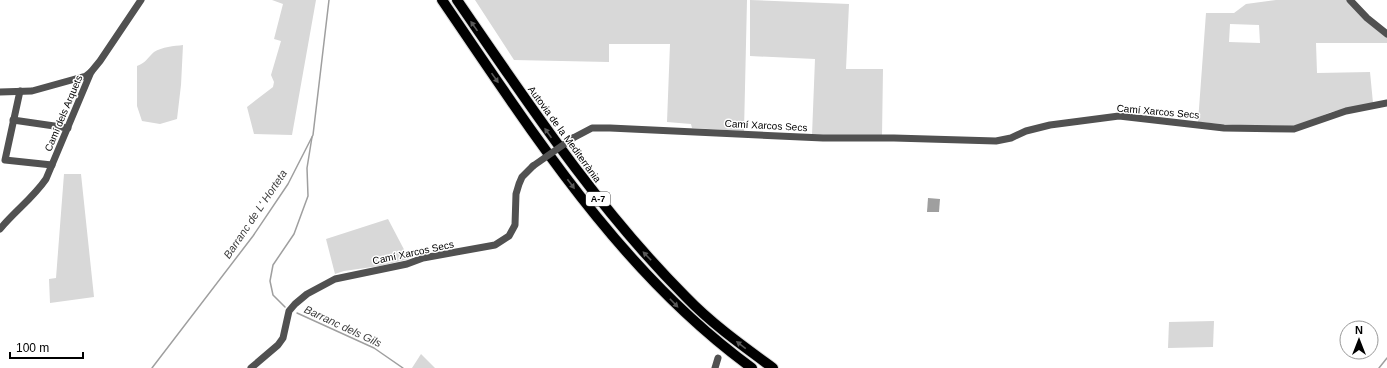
<svg xmlns="http://www.w3.org/2000/svg" width="1387" height="368" viewBox="0 0 1387 368" font-family="Helvetica,sans-serif">
  <rect width="100%" height="100%" fill="#fff"/>
  <g fill="#d8d8d8" fill-rule="evenodd">
    <path d="M272,0H316L292,135L254,134L247,107L273,87L274,82L271,75L281,41L274,39L283,4Z"/>
    <path d="M475,0H747L744,131L692,128L691,124L667,122L670,44H609V62L514,60Z"/>
    <path d="M750,0L849,4L846,69H883L882,136L812,135L815,59L750,56Z"/>
    <path d="M1276,0H1347L1387,37V43H1316L1317,73L1370,72L1373,103L1331,112L1299,125L1287,127L1244,126L1198,122L1206,13H1234L1246,4ZM1230,24L1259,25L1260,43L1229,42Z"/>
    <path d="M183,45L181,85L177,119L160,124L142,121L137,106V66C147,62 147,58 154,52C162,47 174,46 183,45Z"/>
    <path d="M64,174H81L94,297L50,303L49,279L56,278Z"/>
    <path d="M388,219L409,259L379,266L344,271L335,274L326,239Z"/>
    <path d="M1214,321L1213,347L1168,348L1169,322Z"/>
    <path d="M421,354L435,368H412Z"/>
  </g>
  <path fill="#9f9f9f" d="M928,198L940,199L939,212H927Z"/>
  <g fill="none" stroke-linecap="round" stroke-linejoin="round">
    <g stroke="#9f9f9f" stroke-width="1.5">
      <path d="M285,307L273,295L270,281L273,265L294,234L308,196L307,168L312,137"/>
      <path d="M297,313L374,348L403,368"/>
      <path d="M152,368L253,236L288,184L313,135L329,0"/>
      <path d="M1379,368L1387,358"/>
    </g>
    <g stroke="#dbdbdb" stroke-width="12">
      <g id="highway">
        <path d="M442,0C533,133 620,272 752,368"/>
        <path d="M457,0C528,103 597,208 686,297C712,324 743,346 773,368"/>
      </g>
    </g>
    <g stroke="#515151" stroke-width="7">
      <path d="M1350,0L1367,18L1387,34"/>
      <path d="M20,91L5,160L52,165"/>
      <path d="M0,92L32,91L86,76L91,72"/>
      <path d="M13,120L68,128"/>
      <path d="M573,138L592,128H610L823,138H894L996,141L1011,138L1026,131L1050,125L1119,116L1224,128L1294,129L1346,111L1387,103"/>
      <path d="M0,229C15,211 33,198 46,179L91,72L100,61L141,0"/>
      <path d="M251,368L278,345L283,338L289,311L295,304L307,294L335,279L407,264L423,258L495,245L509,236L515,225L516,194L519,184L522,177L533,166"/>
      <path d="M715,368L718,358"/>
    </g>
    <use href="#highway" stroke="#000" stroke-width="10"/>
    <path stroke="#515151" stroke-width="7" d="M533,166L573,138"/>
  </g>
  <defs><path id="oneway-solid" d="M-6-.8H1V-3.2L6.5 0L1 3.2V.8H-6Z"/></defs>
  <g fill="#595959">
    <use href="#oneway-solid" transform="translate(474 26) rotate(-125)"/>
    <use href="#oneway-solid" transform="translate(495 78) rotate(55)"/>
    <use href="#oneway-solid" transform="translate(548 133) rotate(-125)"/>
    <use href="#oneway-solid" transform="translate(571 184) rotate(53)"/>
    <use href="#oneway-solid" transform="translate(647 256) rotate(-134)"/>
    <use href="#oneway-solid" transform="translate(674 303) rotate(46)"/>
    <use href="#oneway-solid" transform="translate(741 345) rotate(-143)"/>
  </g>
  <g text-anchor="middle" stroke-width="3" stroke-linejoin="round" paint-order="stroke">
    <rect fill="#fff" stroke="#4c4c4c" stroke-width="1" x="586" y="192" width="24" height="14" rx="3"/>
    <g font-size="9" font-weight="bold" fill="#000">
      <text x="598" y="202">A-7</text>
    </g>
    <g font-size="10" fill="#000" stroke="#fff">
      <text transform="translate(1158 111) rotate(5)" y="4">Camí Xarcos Secs</text>
      <text transform="translate(63 113) rotate(-67)" y="4">Camí dels Arquets</text>
      <text transform="translate(766 125) rotate(3)" y="4">Camí Xarcos Secs</text>
      <text transform="translate(565 134) rotate(54)" y="4">Autovia de la Mediterrània</text>
      <text transform="translate(413 252) rotate(-12)" y="4">Camí Xarcos Secs</text>
    </g>
    <g font-size="11" font-style="italic" fill="#404040" stroke="#fff">
      <text transform="translate(255 214) rotate(-56)" y="4">Barranc de L' Horteta</text>
      <text transform="translate(343 326) rotate(25)" y="4">Barranc dels Gils</text>
    </g>
  </g>
  <g transform="translate(1359 340)"><circle r="19" fill="#ffffff" stroke="#999999"/>
  <path d="M0-3L7 15L0 10L-7 15Z" fill="#000000"/>
  <text y="-6" font-size="11" font-weight="bold" text-anchor="middle" fill="#000000">N</text>
  </g>
  <path d="M10 352v6h73v-6" fill="none" stroke="#000000" stroke-width="2"/>
  <text x="16" y="352" font-size="12" fill="#000000" stroke="#ffffff" stroke-width="3" paint-order="stroke">100 m</text>
</svg>
